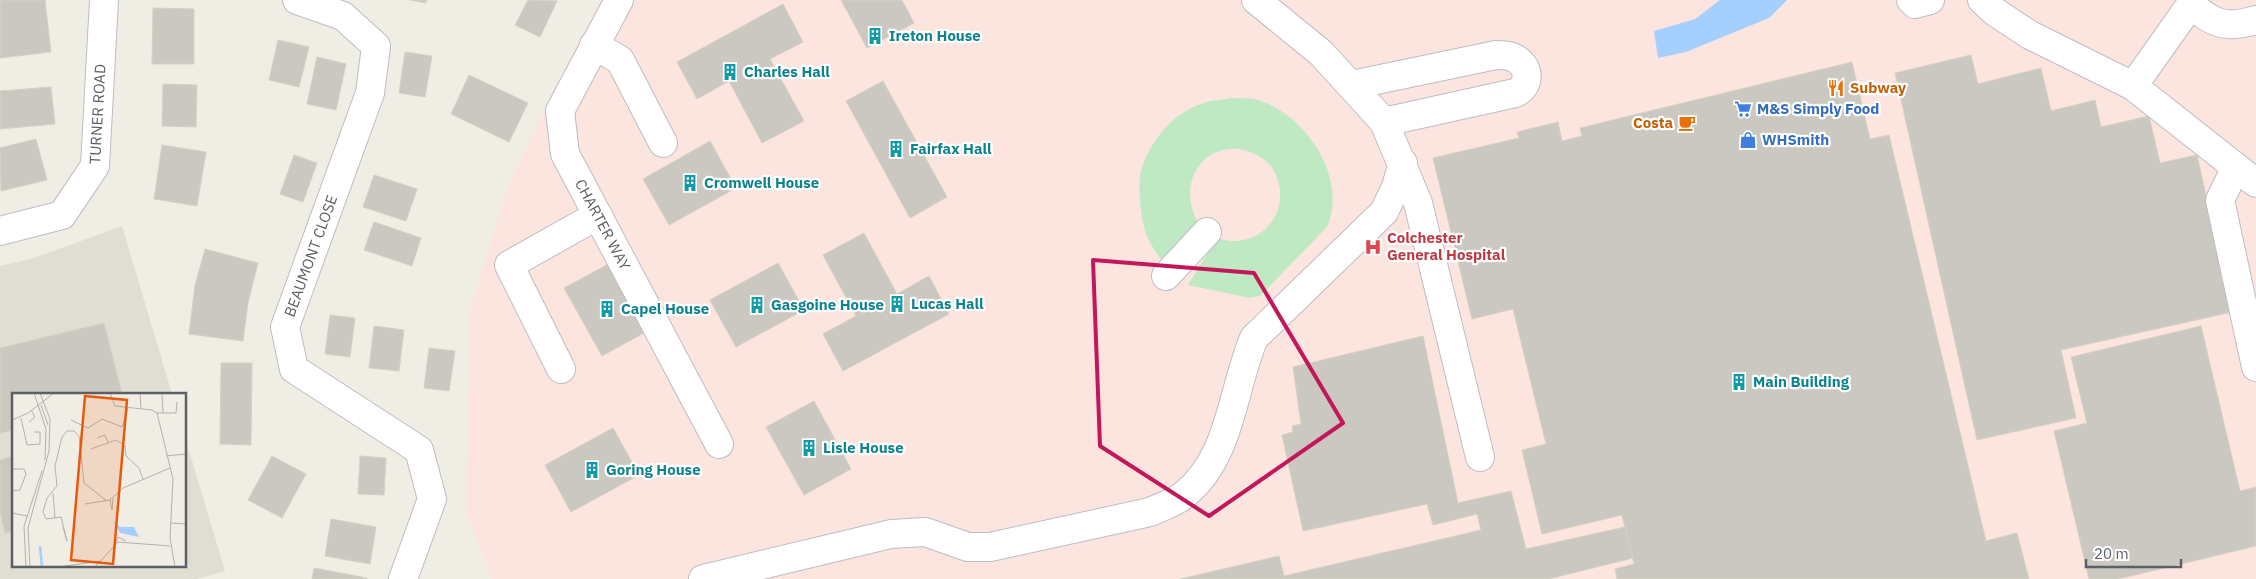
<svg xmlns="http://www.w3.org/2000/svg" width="2256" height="579" viewBox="0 0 2256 579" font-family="'IBM Plex Sans',sans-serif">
  <rect width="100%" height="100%" fill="#f0eee4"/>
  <path fill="#e0ded3" d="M122,226L172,394H14V565H185V437L225,571L197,579H0V266L34,258Z"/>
  <path fill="#fde5df" d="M601,0H2256V579H492L466,512L470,310L508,185L574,50Z"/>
  <path fill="#bfe9c3" d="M1230,98C1240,99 1252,97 1261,101C1308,117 1348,180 1327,227L1260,296L1250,298L1188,285L1217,238C1253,251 1287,221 1279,184C1277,176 1273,167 1266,161C1220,125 1168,174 1200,226L1165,266C1159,256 1151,246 1147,236C1141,221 1137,188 1141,171C1150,141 1173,112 1204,103C1212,100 1222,100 1230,98Z"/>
  <path fill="#a5cfff" d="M1720,0H1787L1769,18L1686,52L1658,58L1654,31L1695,19Z"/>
  <g fill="#cbc8c1" stroke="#d5d1c2">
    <path d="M0,0H45L51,52L0,58Z"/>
    <path d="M410,0H427L426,3Z"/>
    <path d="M528,0L557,1L540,37L515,25Z"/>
    <path d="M841,0H902L914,23L867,48Z"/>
    <path d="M783,4L803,42L770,59L804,121L762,143L729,81L697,99L677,62Z"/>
    <path d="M153,8L194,9V64H152Z"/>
    <path d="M278,40L309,47L299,87L269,80Z"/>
    <path d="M405,52L432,56L425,97L399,93Z"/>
    <path d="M1971,55L1978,84L2041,68L2051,111L2095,100L2101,127L2149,116L2160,163L2197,155L2232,312L2061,350L2076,418L1977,440L1895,73Z"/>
    <path d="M317,57L346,64L336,110L307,104Z"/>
    <path d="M1852,62L1870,139L1889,135L1986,541L2017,533L2029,579H1617L1615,569L1634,564L1622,515L1542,534L1522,450L1546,444L1513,309L1472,319L1433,158L1519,138L1517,132L1558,122L1562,141L1582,136L1580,128Z"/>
    <path d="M469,75L528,103L509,142L451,114Z"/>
    <path d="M883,81L947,197L910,218L846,101Z"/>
    <path d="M163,84L197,85L196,127L162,126Z"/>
    <path d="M51,87L55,124L0,129V91Z"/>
    <path d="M36,139L47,180L1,191L0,148Z"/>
    <path d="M710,141L736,188L669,225L643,179Z"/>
    <path d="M162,145L206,152L197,206L154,199Z"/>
    <path d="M294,155L317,163L303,202L280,194Z"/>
    <path d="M374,175L417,189L406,221L363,207Z"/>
    <path d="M374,222L421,238L412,266L364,250Z"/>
    <path d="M864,233L897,294L929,276L949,314L843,371L823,334L856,316L823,255Z"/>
    <path d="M205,249L258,263L248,303L243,341L189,334L195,285Z"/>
    <path d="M612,262L649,330L602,356L564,288Z"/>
    <path d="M778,263L804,310L736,347L710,300Z"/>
    <path d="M330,315L355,318L350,357L325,354Z"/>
    <path d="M104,323L122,394H14V430L0,433V348Z"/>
    <path d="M374,326L404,330L399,371L369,368Z"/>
    <path d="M2201,326L2240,491L2256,487V546L2118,579H2089L2054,431L2087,423L2071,357Z"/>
    <path d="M1423,336L1458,503L1511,491L1526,549L1625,527L1633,558L1549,579H1285L1284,576L1481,530L1477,514L1433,525L1427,504L1303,531L1282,435L1293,432L1292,426L1301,424L1293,367Z"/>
    <path d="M429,348L455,351L449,391L424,388Z"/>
    <path d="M221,363H252L251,445L220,444Z"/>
    <path d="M814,401L851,469L804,495L766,427Z"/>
    <path d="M613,428L639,475L571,512L545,465Z"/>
    <path d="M14,456V531L5,533L0,511V460Z"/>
    <path d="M272,456L306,474L282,518L248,500Z"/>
    <path d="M360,456L386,458L384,495L358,494Z"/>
    <path d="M331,519L376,527L370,564L325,556Z"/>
    <path d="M1279,556L1285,579H1180Z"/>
    <path d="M314,568L367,578V579H312Z"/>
  </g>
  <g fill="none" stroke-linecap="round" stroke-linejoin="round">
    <g stroke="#bcbdc4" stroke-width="30">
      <g id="minor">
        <path d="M297,0L343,16L376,46L370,93L285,327L294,369L419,450L432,499L403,579"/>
        <path id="s1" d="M619,0L560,111L565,154L719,444"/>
        <path d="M1256,0L1321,53L1384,122L1418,203L1480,457"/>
        <path d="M1911,0L1915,4L1930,0"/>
        <path d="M1982,0L1995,12L2030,35L2133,86L2256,183"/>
        <path d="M2191,4C2212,24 2226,29 2256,20"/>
        <path d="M594,45L620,60L663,143"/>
        <path d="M1352,85L1496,55C1501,55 1507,55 1512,57C1530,64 1532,86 1515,93L1384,122"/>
        <path d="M2133,86L2194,0"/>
        <path d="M2236,167L2220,200L2256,367"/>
        <path id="s2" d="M0,231L62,215L95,166L104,0"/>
        <path d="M1166,276L1207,232"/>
        <path d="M561,369L509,265L598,215"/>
        <path d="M703,579L891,534L925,532L968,547H990L1150,512C1161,507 1174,503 1184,495C1231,458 1232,390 1254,338L1384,212L1396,187L1403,163"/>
      </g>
    </g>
    <use href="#minor" stroke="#fff" stroke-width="28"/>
  </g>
  <path fill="none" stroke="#c2185b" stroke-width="4" stroke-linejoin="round" d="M1093,260L1254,273L1343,423L1209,516L1100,446Z"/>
  <defs>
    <g id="building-bare" transform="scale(1.35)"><path d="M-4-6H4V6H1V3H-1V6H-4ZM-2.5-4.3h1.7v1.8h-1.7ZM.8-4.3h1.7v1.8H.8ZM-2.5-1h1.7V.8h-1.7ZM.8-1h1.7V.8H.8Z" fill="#0f9aa8" stroke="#fff" stroke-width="2.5" paint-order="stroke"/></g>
    <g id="restaurant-bare" transform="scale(1.35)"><path d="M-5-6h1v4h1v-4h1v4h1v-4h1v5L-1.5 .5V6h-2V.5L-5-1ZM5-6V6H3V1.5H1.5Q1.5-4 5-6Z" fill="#e8710a" stroke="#fff" stroke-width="2.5" paint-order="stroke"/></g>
    <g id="supermarket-bare" transform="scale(1.35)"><path d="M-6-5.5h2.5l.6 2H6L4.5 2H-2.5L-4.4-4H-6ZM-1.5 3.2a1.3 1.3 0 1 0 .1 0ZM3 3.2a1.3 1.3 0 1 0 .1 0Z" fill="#3f7fe0" stroke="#fff" stroke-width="2.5" paint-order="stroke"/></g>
    <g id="cafe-bare" transform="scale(1.35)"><path d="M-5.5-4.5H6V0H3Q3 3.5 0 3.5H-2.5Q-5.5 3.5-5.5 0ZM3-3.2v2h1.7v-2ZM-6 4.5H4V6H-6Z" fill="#e8710a" stroke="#fff" stroke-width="2.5" paint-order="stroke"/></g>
    <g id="shop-bare" transform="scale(1.35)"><path d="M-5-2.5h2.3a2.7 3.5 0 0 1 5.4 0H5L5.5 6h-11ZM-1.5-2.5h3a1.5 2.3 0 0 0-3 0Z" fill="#3f7fe0" stroke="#fff" stroke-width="2.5" paint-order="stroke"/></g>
    <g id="hospital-bare" transform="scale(1.35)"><path d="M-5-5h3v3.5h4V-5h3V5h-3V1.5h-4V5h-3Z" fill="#e0444e" stroke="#fff" stroke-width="2.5" paint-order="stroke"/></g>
  </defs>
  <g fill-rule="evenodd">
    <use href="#building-bare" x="875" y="36"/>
    <use href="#building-bare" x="730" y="72"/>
    <use href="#restaurant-bare" x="1836" y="88"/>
    <use href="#supermarket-bare" x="1743" y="109"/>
    <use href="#cafe-bare" x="1687" y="123"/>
    <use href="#shop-bare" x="1748" y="140"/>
    <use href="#building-bare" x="896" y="149"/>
    <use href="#building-bare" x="690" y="183"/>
    <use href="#hospital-bare" x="1373" y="247"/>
    <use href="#building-bare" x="897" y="304"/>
    <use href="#building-bare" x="757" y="305"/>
    <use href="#building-bare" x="607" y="309"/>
    <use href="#building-bare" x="1739" y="382"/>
    <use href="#building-bare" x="809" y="448"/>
    <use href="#building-bare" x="592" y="470"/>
  </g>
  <g text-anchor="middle" stroke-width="4.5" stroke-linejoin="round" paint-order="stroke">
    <g font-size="15" font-weight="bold" fill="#0d838f" stroke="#fff" text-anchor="start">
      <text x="889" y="41">Ireton House</text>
      <text x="744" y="77">Charles Hall</text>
      <text x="910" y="154">Fairfax Hall</text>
      <text x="704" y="188">Cromwell House</text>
      <text x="911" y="309">Lucas Hall</text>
      <text x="771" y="310">Gasgoine House</text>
      <text x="621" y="314">Capel House</text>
      <text x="1753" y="387">Main Building</text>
      <text x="823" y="453">Lisle House</text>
      <text x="606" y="475">Goring House</text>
    </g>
    <g font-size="15" font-weight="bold" fill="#c56008" stroke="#fff" text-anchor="start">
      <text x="1850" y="93">Subway</text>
      <text x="1673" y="128" text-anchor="end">Costa</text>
    </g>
    <g font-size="15" font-weight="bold" fill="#366cbe" stroke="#fff" text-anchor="start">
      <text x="1757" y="114">M&amp;S Simply Food</text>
      <text x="1762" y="145">WHSmith</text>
    </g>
    <g font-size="15" fill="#5c5f66" stroke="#fff">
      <text dy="5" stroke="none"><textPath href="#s2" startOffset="175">TURNER ROAD</textPath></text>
      <text dy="5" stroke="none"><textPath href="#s1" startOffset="249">CHARTER WAY</textPath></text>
      <text transform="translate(311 256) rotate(-70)" y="5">BEAUMONT CLOSE</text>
    </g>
    <g font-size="15" font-weight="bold" fill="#be3a42" stroke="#fff" text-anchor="start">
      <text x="1387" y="243">Colchester<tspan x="1387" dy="17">General Hospital</tspan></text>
    </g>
  </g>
  <g transform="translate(12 393)">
    <rect width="174" height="174" fill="#f0eee4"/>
    <path d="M101,127L108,134H122L127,144L108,140Z" fill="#a5cfff"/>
    <path fill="none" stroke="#a5cfff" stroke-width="2.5" d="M28,153L30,174"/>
    <path fill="none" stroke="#b1b1ae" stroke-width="1" d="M22,0L34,36L33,67M98,0L103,13L140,17L145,20L161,86L158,145L163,174M128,0L129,16M150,0L151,20M29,12L36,32M145,20H164L165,9M9,25L15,52L28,51V39H22M0,27L16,20L42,0M59,27L76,35L90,26L110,34L116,15M17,29L23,24L19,17M85,45L93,42L96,49M79,56L104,47L113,53L114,63L127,75L131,86M154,63L174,61M0,76H12L14,81L8,97L0,98M41,100L43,125M98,107L100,117L101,105M73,111L98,107L111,95L158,75M0,120L15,123M159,130L174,131M51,134L55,148L49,124L34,126L31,119L35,105L45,93L43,73L50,44L55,38H62L67,43L72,90L95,108M104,150L106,144L114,148M14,174L12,133L30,78M18,174L16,135L37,58L38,26L28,0M46,174L89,168M83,174L106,149L158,153"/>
    <path fill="#e8590c" fill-opacity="0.15" stroke="#e8590c" stroke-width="2.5" d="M73,3L115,7L101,171L59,167Z"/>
    <rect width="174" height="174" fill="none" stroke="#5c5f66" stroke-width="2.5"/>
  </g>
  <path d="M2086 559v8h95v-8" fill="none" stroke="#5c5f66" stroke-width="2.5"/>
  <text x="2094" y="559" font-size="15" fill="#5c5f66" stroke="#ffffff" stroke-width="4" paint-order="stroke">20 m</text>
</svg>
